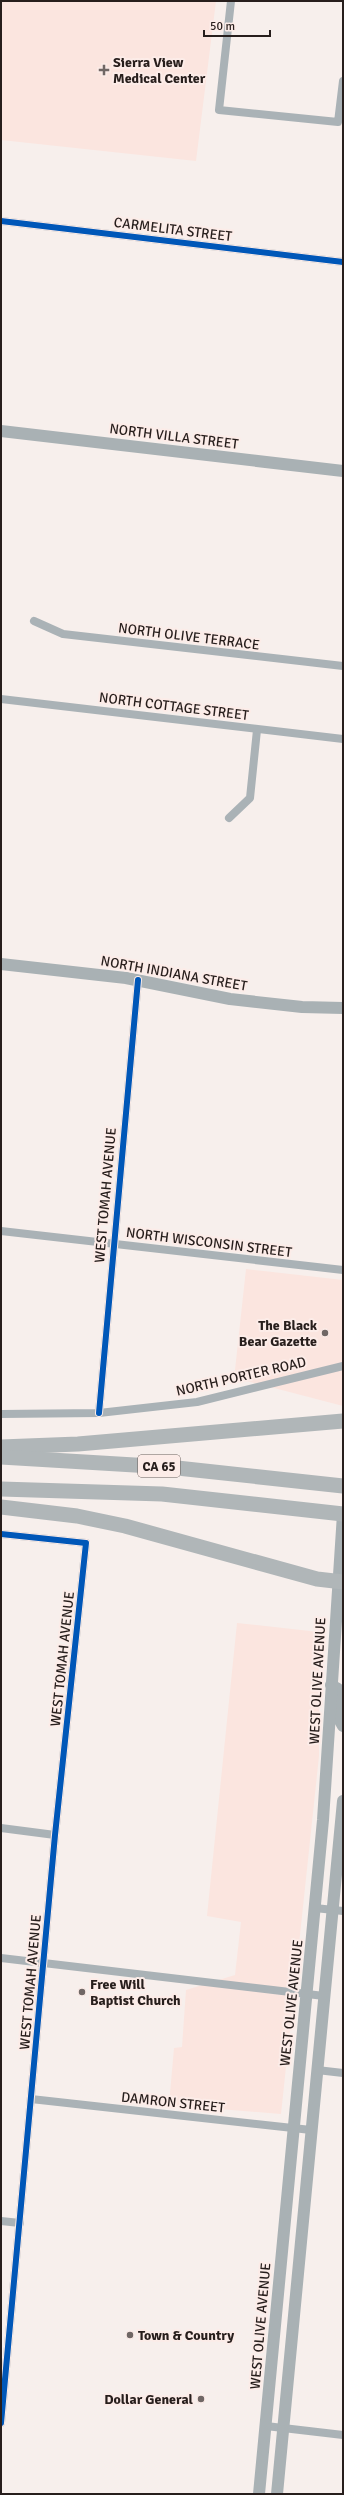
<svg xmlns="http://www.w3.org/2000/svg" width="344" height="2495" viewBox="0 0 344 2495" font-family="Signika,sans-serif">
  <rect width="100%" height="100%" fill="#f7efec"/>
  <g fill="#fbe5df">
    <path d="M1,1H216L196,161L1,140Z"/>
    <path d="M246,1269L343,1280V1406L243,1380L235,1370Z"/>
    <path d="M237,1623L319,1632V1756L281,2114L169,2105L174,2048L182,2047L186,1990L235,1975L241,1922L207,1916Z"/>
  </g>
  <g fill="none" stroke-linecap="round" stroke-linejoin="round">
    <g stroke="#aab2b6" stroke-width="8">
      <path d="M231,1L219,110L338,122L343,81"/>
      <path d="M1,221L343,262"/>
      <path d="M34,621L63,634L343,666"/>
      <path d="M1,699L343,739"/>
      <path d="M229,818L250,798L257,730"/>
      <path d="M1,1231L343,1270"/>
      <path d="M99,1413L138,980"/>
      <path d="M1,1414L99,1413L197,1402L343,1366"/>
      <path d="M1,1534L86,1543L55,1835L1,2423"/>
      <path d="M1,1828L55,1835"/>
      <path d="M315,1908L343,1911"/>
      <path d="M1,1958L324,1996"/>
      <path d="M317,2070L343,2073"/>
      <path d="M31,2099L311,2130"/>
      <path d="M1,2221L20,2223"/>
      <path d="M266,2426L343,2435"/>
    </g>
    <g stroke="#a9b1b4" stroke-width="12">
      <path d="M1,431L343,471"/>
      <path d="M1,964L126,978L230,999L302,1007L343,1008"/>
      <path d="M331,1685L338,1689L339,1719L343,1726"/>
      <path d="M259,2494L323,1820L343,1514"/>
      <path d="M277,2494L343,1801"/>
    </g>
    <g stroke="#b0b6b8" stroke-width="15">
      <path d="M1,1447L78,1444L343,1421"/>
      <path d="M1,1457L168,1467L343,1486"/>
      <path d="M1,1489L162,1494L343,1514"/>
      <path d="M1,1507L77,1516L125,1526L317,1579L343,1582"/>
    </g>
    <g stroke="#fcece8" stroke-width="8">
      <g id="cycleway">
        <path d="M1,221L343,262"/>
        <path d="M99,1413L138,980"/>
        <path d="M1,1534L86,1543L55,1835L1,2423"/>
      </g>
    </g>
    <use href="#cycleway" stroke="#0057b8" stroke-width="6"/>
  </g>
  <g fill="#706765" stroke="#fcece8" stroke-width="1.5">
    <path d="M102 64h4v4h4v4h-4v4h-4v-4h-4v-4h4z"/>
    <circle cx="325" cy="1333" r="4"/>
    <circle cx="82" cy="1992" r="4"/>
    <circle cx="130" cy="2335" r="4"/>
    <circle cx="201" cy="2399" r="4"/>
  </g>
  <g text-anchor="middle" stroke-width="4" stroke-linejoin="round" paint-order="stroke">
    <rect fill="#fcece8" stroke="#675c59" stroke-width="1" x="138" y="1455" width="42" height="22" rx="3"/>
    <g font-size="13" font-weight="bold" fill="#271e1c">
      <text x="159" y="1471">CA 65</text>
    </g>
    <g font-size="14" font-weight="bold" fill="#271e1c" stroke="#fcece8" text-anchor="start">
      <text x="113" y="67">Sierra View<tspan x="113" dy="16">Medical Center</tspan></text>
      <text x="317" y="1330" text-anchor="end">The Black<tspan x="317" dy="16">Bear Gazette</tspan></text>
      <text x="90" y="1989">Free Will<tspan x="90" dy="16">Baptist Church</tspan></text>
      <text x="138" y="2340">Town &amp; Country</text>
      <text x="193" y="2404" text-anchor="end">Dollar General</text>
    </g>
    <g font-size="14" fill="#271e1c" stroke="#fcece8">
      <text transform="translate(173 229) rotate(7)" y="5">CARMELITA STREET</text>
      <text transform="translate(174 436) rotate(7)" y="5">NORTH VILLA STREET</text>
      <text transform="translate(189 636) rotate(7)" y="5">NORTH OLIVE TERRACE</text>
      <text transform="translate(174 706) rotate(7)" y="5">NORTH COTTAGE STREET</text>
      <text transform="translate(174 973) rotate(10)" y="5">NORTH INDIANA STREET</text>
      <text transform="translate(105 1195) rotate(-85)" y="5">WEST TOMAH AVENUE</text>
      <text transform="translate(209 1242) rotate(7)" y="5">NORTH WISCONSIN STREET</text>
      <text transform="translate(241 1376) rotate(-13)" y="5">NORTH PORTER ROAD</text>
      <text transform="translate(62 1659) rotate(-84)" y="5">WEST TOMAH AVENUE</text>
      <text transform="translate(317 1681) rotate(-87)" y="5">WEST OLIVE AVENUE</text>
      <text transform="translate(30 1982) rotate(-85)" y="5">WEST TOMAH AVENUE</text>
      <text transform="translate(291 2003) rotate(-84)" y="5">WEST OLIVE AVENUE</text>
      <text transform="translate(173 2102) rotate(6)" y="5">DAMRON STREET</text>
      <text transform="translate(260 2326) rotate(-85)" y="5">WEST OLIVE AVENUE</text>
    </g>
  </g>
  <rect width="344" height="2495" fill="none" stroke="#271e1c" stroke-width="4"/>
  <path d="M204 30v6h66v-6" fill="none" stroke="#271e1c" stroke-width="2"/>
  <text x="210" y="30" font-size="12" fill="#271e1c" stroke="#fcece8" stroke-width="3" paint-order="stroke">50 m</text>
</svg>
